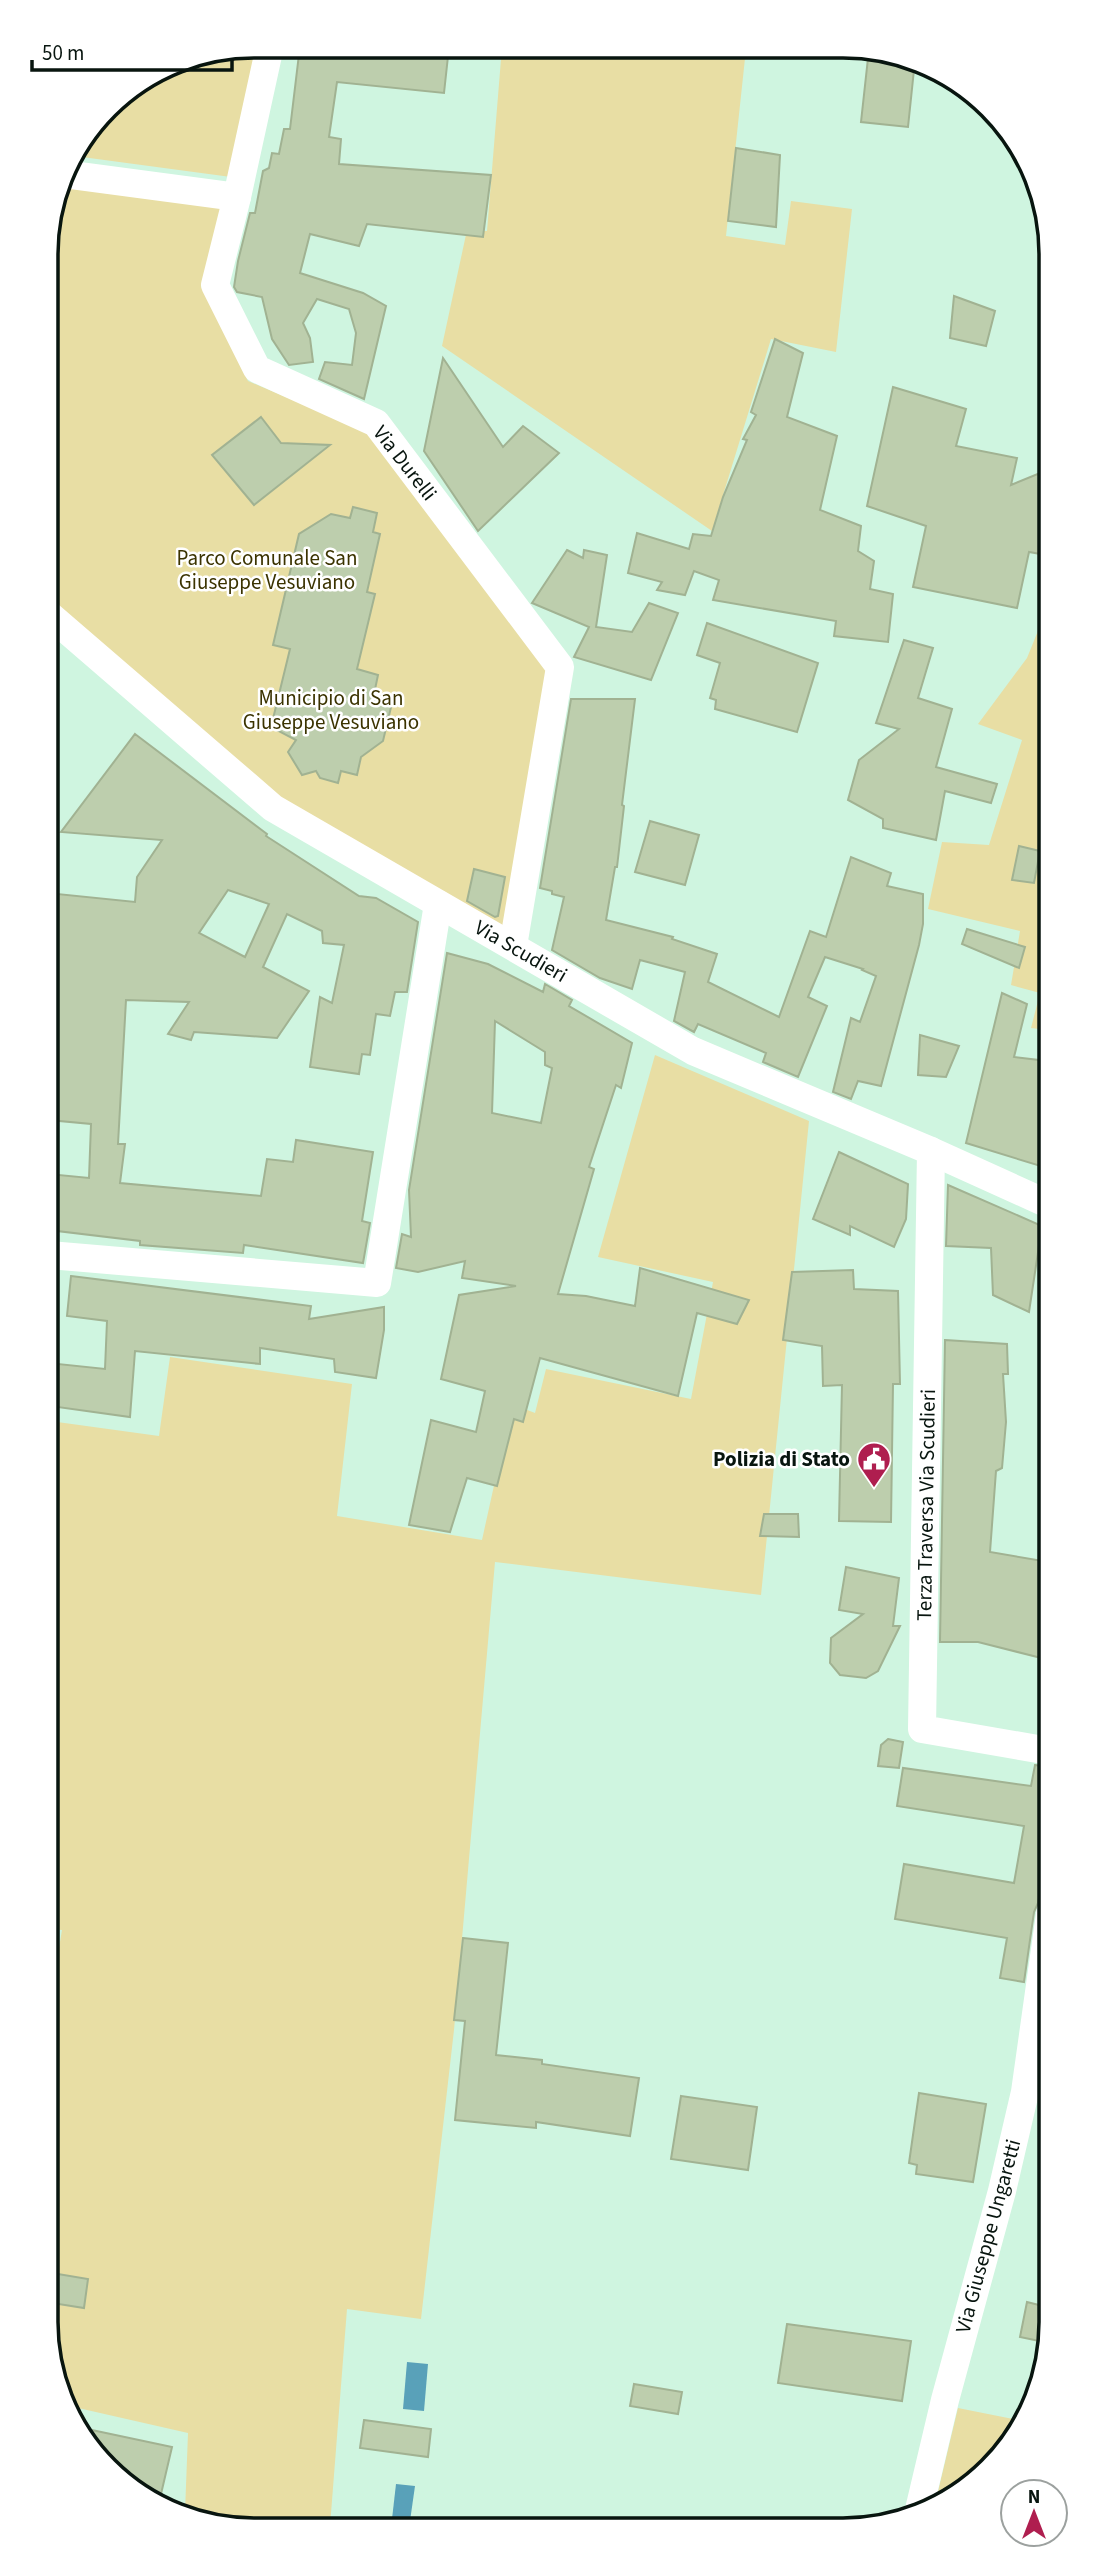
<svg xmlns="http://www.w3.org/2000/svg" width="1097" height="2576" viewBox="0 0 1097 2576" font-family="'Source Sans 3',sans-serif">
  <rect width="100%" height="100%" fill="#cff5e0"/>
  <g fill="#e8dea4">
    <path d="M257,46L231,177L82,157L84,139L116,98L175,61Z"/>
    <path d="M502,47L746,49L726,236L785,245L791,201L852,209L836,352L771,339L712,531L442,346L467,230L487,231Z"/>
    <path d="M61,184L223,206L201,286L248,381L373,434L550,669L505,930L276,799L47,599L46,240Z"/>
    <path d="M1046,611L1047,1030L1031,1028L1040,993L1011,985L1020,931L928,909L942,842L989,845L1022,740L978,724L1027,658Z"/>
    <path d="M655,1055L809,1121L761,1595L495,1562L454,2030L421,2319L347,2309L330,2526L214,2527L185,2512L188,2433L65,2405L53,2376L51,1995L62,1930L51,1929L50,1643L53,1621L50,1620V1421L159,1436L170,1357L352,1384L337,1516L482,1540L512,1404L535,1413L546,1369L691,1399L713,1282L598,1257Z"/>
    <path d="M958,2408L1023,2421L1000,2459L948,2502L934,2508Z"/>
  </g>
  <g fill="#59a1b9">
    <path d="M407,2362L428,2364L424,2411L403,2409Z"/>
    <path d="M396,2484L415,2486L410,2521L392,2519Z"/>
  </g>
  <g fill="#bdcead" stroke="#a1b292" stroke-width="2" fill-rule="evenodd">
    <path d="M300,46L449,47L444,93L337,82L329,137L341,139L339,164L491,175L483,237L367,224L359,246L310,234L300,273L363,293L386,306L364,399L319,379L325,362L352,365L356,333L349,309L317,299L303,323L310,338L313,362L289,365L272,339L262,297L237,292L234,287L238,261L250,213H255L263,171L269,168L272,153L279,154L284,129H290Z"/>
    <path d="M869,49H883L915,60L908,127L861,122Z"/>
    <path d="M736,148L780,155L776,227L728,221Z"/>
    <path d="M954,296L995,311L986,346L950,338Z"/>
    <path d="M775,339L803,353L787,417L837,436L820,510L861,526L858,551L874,561L870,589L893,594L888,642L834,636L836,621L713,600L719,580L694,571L685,595L657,590L662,582L628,573L637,533L689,549L693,534L711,536L723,497L747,440L743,439L756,415L751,412Z"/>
    <path d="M443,358L503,447L523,426L559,453L478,531L424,451Z"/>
    <path d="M893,387L966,409L956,446L1017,458L1011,485L1045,471L1046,555L1029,552L1017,608L913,587L926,526L867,506Z"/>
    <path d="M261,417L281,443L330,445L254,505L212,455Z"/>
    <path d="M353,507L377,513L373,532L380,534L367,592L375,594L357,669L378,675L373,699L392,703L383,741L361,757L357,775L341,771L338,783L320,778L316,771L302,775L288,752L296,740L271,727L290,649L273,645L299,534L331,514L350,518Z"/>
    <path d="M567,550L583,558L584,550L607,555L596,627L632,632L649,603L678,613L651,680L574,657L589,627L532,603Z"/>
    <path d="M707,623L818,663L797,732L715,709L716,700L710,698L720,663L697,655Z"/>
    <path d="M904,640L933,648L918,698L952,709L936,767L997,784L991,803L945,791L936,840L883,828V819L848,800L859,760L899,729L876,723Z"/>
    <path d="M571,699H635L622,805L624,806L617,867H615L606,920L673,937L672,939L717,954L708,982L779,1017L810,931L826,937L851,857L891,873L887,886L923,894V924L919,945L881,1086L858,1081L851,1099L833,1092L851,1018L860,1022L876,976L862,970L863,969L825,957L808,997L827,1006L798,1077L763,1062L766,1053L698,1024L694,1032L674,1021L685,972L640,960L632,989L600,978L552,950L564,897L552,894V891L540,888Z"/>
    <path d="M135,734L267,834L266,836L359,896L376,898L418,922L407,992H395L390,1016L376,1014L370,1055L362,1054L359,1074L310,1067L320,997L332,1003L344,945L323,943L322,931L287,914L263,967L309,991L277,1038L194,1032L191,1040L168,1034L189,1002L126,1000L118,1144H125L120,1183L261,1196L267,1159L293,1162L296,1140L373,1152L362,1221L370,1223L363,1263L244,1245L243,1253L140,1245V1241L49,1230V1174L89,1178L91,1124L49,1120L48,893L135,902L137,877L162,840L61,832ZM228,890L269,904L245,957L199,933Z"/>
    <path d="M650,821L699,835L685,885L635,872Z"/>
    <path d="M1019,846L1040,851L1034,883L1012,880Z"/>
    <path d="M474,869L505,877L498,916L495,917L467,901Z"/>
    <path d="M967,929L1025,947L1019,968L962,944Z"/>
    <path d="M447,953L488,964L543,992L545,984L572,1000L569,1006L632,1043L621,1088L616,1085L589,1167L594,1169L558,1294L586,1296L635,1306L640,1268L749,1300L737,1324L697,1313L678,1396L540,1358L523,1422L514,1419L497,1486L467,1478L450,1532L409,1525L431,1420L476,1432L485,1391L441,1379L459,1295L516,1286L462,1278L465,1261L418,1272L396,1268L402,1234L411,1237L409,1190ZM495,1021L545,1052V1065L552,1068L541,1123L492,1113Z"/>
    <path d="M1002,993L1027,1004L1014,1057L1047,1061V1168L966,1143Z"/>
    <path d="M920,1035L959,1046L946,1077L918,1075Z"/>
    <path d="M839,1152L908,1184L906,1219L894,1247L850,1226V1235L813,1219Z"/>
    <path d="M948,1185L1042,1226L1029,1312L993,1295L991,1248L946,1246Z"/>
    <path d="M853,1270L854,1289L898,1291L900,1384H893L891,1522L839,1521L842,1385L823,1386L822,1346L783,1340L792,1272Z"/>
    <path d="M71,1276L311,1306L309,1319L384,1307V1330L376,1378L335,1372L334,1359L260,1348V1364L135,1351L130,1417L50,1406L49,1363L105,1369L107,1321L67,1316Z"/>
    <path d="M945,1340L1007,1344L1008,1374H1003L1006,1422L1002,1468L996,1471L990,1552L1049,1562V1660L978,1642H940Z"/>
    <path d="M764,1514H798L799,1537L760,1536Z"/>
    <path d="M846,1567L899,1578L893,1626H900L878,1671L866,1678L840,1675L830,1663L831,1638L863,1614L839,1610Z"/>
    <path d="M888,1739L903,1742L899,1768L878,1766L881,1745Z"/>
    <path d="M1035,1765L1049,1767L1050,1838L1038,1903L1034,1912L1024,1982L1000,1978L1007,1938L895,1919L904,1864L1014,1883L1024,1826L897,1806L903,1768L1031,1786Z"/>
    <path d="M463,1938L508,1943L496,2055L542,2060V2064L639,2078L630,2136L536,2122V2128L455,2120L465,2021L454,2020Z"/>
    <path d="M919,2093L986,2104L973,2182L916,2174L917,2165L909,2163Z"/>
    <path d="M681,2096L757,2107L748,2170L671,2159Z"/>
    <path d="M52,2273L88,2279L84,2308L52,2303Z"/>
    <path d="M1027,2302L1051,2308L1049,2343L1020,2337Z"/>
    <path d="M787,2324L911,2341L902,2401L778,2383Z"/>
    <path d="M634,2384L682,2392L678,2414L630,2406Z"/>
    <path d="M364,2420L431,2429L428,2457L360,2448Z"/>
    <path d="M73,2426L172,2447L161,2494L139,2490L116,2478Z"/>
  </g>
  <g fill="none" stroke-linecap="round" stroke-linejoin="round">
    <g stroke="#fff" stroke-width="28">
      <path d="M64,174L237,197L215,285L257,369L376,423L560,667L513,946"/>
      <path d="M237,197L270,46"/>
      <path d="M47,613L273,808L693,1051L931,1151L1048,1204"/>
      <path d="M931,1151L922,1729L1049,1751"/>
      <path d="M49,1255L377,1283L438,904"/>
      <path d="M918,2514L945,2400L1002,2191L1025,2092L1050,1914"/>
    </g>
  </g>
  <defs>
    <g id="civic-pin" transform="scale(1.75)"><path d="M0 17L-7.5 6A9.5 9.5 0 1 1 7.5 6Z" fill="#af1e4f" stroke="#fff"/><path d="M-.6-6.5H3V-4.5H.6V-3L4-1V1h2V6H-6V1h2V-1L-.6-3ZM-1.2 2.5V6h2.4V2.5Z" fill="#fff"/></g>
  </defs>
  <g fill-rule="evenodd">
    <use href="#civic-pin" x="874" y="1459"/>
  </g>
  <g text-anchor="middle" stroke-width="5" stroke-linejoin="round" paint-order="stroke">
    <g font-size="21" fill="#08150f" stroke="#fff">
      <text transform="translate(405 463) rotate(52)" y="7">Via Durelli</text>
      <text transform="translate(521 951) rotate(30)" y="7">Via Scudieri</text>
      <text transform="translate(926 1505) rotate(-89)" y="7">Terza Traversa Via Scudieri</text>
      <text transform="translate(988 2236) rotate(-75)" y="7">Via Giuseppe Ungaretti</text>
    </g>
    <g font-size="21" fill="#3b3300" stroke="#fff">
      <text x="267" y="565">Parco Comunale San<tspan x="267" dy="24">Giuseppe Vesuviano</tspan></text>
      <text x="331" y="705">Municipio di San<tspan x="331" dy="24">Giuseppe Vesuviano</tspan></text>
    </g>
    <g font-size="21" font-weight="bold" fill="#08150f" stroke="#fff" text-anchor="end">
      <text x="850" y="1466">Polizia di Stato</text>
    </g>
  </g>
  <path d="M0 0H1097V2576H0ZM254 58H843A196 196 0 0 1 1039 254V2322A196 196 0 0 1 843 2518H254A196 196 0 0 1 58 2322V254A196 196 0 0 1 254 58Z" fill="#fff" fill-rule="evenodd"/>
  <path fill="none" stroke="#08150f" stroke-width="3.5" d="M254 58H843A196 196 0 0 1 1039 254V2322A196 196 0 0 1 843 2518H254A196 196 0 0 1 58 2322V254A196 196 0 0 1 254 58Z"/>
  <g transform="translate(1034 2513)"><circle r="33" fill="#ffffff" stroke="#9ca19f" stroke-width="2"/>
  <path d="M0-5L12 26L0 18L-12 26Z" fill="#af1e4f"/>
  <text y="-10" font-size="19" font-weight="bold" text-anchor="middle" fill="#08150f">N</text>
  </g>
  <path d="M32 60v10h200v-10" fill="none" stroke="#08150f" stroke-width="3.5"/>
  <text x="42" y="60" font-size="21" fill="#08150f" stroke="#ffffff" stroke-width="5" paint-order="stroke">50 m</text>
</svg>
